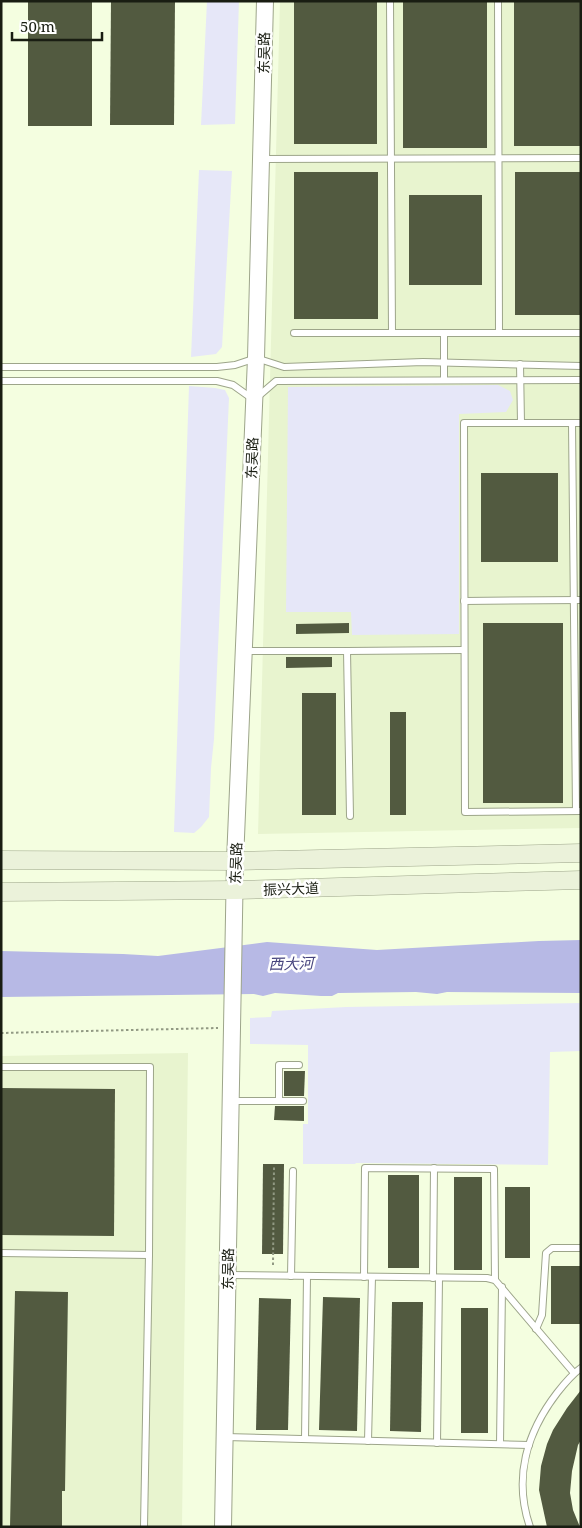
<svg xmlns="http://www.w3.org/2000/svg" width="582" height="1528" viewBox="0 0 582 1528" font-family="'Noto Serif','Noto Sans SC',serif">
  <rect width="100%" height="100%" fill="#f4fee0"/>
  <g fill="#e8f4cf">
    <path d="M280,1H581V828L258,834Z"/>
    <path d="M188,1053L182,1527H1V1056Z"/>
  </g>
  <g fill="#e6e7f8">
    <path d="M207,1H239L235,124L201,125Z"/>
    <path d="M199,170L232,171L222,347L216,354L191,357Z"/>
    <path d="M498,385L510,391L513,400L506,412L459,414V634L352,635L351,612H286L288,387Z"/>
    <path d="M189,386L215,388L225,390L229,398L214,739L211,768L209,817L201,827L194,833L174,832Z"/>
    <path d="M581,1003V1051L550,1052L548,1165L356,1163L355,1164H303V1124H308V1045L250,1044V1018L271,1017L272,1011L346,1007Z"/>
  </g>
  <path fill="#b7b9e5" d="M581,940V993L447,992L437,994L416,992L338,993L332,996H321L275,993L263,996L254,994L1,997V951L123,954L158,956L267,942L377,950L539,941Z"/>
  <g fill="#525a40">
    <rect x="28" y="1" width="64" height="125"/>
    <path d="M111,1H175L174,125H110Z"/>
    <rect x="294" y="1" width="83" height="143"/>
    <rect x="403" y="1" width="84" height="147"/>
    <rect x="514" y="1" width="67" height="145"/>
    <rect x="294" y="172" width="84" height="147"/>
    <rect x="515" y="172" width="66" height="143"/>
    <rect x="409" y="195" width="73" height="90"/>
    <rect x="481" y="473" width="77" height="89"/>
    <path d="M349,623V633L296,634V624Z"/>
    <rect x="483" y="623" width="80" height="180"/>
    <path d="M286,657H332V667L286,668Z"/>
    <rect x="302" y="693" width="34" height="122"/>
    <rect x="390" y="712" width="16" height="103"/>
    <path d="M284,1071H305L304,1096H284Z"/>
    <path d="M1,1088L115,1089L114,1236L1,1235Z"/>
    <path d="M275,1106H304V1121L274,1120Z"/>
    <path d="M263,1164H284L283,1254H262Z"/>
    <rect x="388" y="1175" width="31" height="93"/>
    <rect x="454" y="1177" width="28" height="93"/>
    <rect x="505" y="1187" width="25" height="71"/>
    <rect x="551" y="1266" width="30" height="58"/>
    <path d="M15,1291L68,1292L65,1491H62V1527H10Z"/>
    <path d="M323,1297L360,1298L357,1431L319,1430Z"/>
    <path d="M259,1298L291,1299L288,1430H256Z"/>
    <path d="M392,1302H423L421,1432L390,1431Z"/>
    <rect x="461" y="1308" width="27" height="125"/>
    <path d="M581,1390V1440L578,1445L572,1471L570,1493L573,1510L580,1527H547L539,1490L541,1466L547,1444L553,1430L567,1408Z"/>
  </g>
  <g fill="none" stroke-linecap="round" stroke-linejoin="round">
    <g stroke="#9da58a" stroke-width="8">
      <g id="service">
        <path d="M390,1L392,333"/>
        <path d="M498,1L499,333"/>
        <path d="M262,159L581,158"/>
        <path d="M294,333H581"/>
        <path d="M444,333V380"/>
        <path d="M520,364L521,423"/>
        <path d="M1,367H217L235,365L256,358L284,367L423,362L581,366"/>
        <path d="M1,381H217L233,385L254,400L276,381L581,380"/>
        <path d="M572,423L576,811"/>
        <path d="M581,423H464L465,812L581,811"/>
        <path d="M464,601L581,600"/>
        <path d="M245,651H347"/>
        <path d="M350,816L347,651L464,650"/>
        <path d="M1,1067H150L149,1255L144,1527"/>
        <path d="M232,1101H303"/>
        <path d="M279,1101V1065H299"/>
        <path d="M1,1253L149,1255"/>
        <path d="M229,1275L487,1278L495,1280L574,1373"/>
        <path d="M291,1276L293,1171"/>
        <path d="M364,1277L365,1168L494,1169L495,1280"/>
        <path d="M433,1278L434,1168"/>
        <path d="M536,1329L542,1315L546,1253L552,1248H581"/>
        <path d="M225,1437L529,1445"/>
        <path d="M305,1439L307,1276"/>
        <path d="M368,1441L372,1277"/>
        <path d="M437,1443L439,1278"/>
        <path d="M500,1444L502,1287"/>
        <path d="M530,1527C513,1478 527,1432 557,1393C564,1384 571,1375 581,1368"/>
      </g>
    </g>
    <g stroke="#9da58a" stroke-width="18">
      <path id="tertiary" d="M223,1527L235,861L256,358L265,1"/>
    </g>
    <g stroke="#9da58a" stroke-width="19">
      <g id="secondary">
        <path d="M1,860L235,861L581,853"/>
        <path d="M1,892L235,890L581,880"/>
      </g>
    </g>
    <g stroke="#919983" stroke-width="2" stroke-dasharray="2.5 2.5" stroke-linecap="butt">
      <path d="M1,1033L218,1028"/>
      <path d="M273,1265L274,1166"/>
    </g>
    <use href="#service" stroke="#fff" stroke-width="6"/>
    <use href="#tertiary" stroke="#fff" stroke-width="16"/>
    <use href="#secondary" stroke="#ebf2da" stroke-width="18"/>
  </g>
  <g text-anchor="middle" stroke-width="5" stroke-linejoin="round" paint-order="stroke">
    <g font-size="14" fill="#191d12" stroke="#fff">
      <text transform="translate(264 53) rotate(-89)" y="5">东吴路</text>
      <text transform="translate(252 458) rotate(-88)" y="5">东吴路</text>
      <text transform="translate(236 863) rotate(-88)" y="5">东吴路</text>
      <text transform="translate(291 889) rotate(-2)" y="5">振兴大道</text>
      <text transform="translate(228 1269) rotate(-89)" y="5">东吴路</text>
    </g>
    <g font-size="15" font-style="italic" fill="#46447d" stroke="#fff">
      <text transform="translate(291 964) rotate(-1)" y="5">西大河</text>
    </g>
  </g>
  <rect width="582" height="1528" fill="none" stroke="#191d12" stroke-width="5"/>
  <path d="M12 32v8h90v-8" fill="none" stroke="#191d12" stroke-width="2.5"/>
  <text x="20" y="32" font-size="15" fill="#191d12" stroke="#ffffff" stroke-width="4" paint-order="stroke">50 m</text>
</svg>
